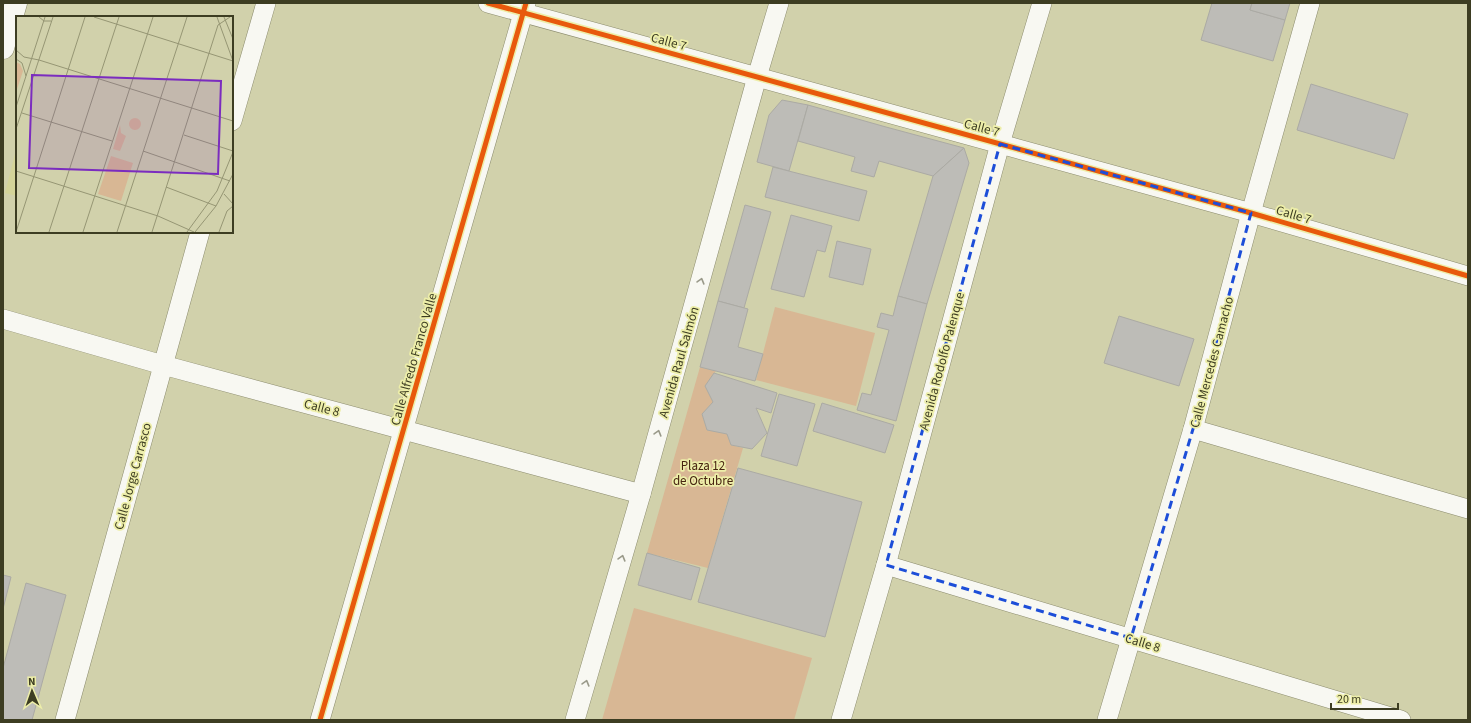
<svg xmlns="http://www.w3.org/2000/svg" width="1471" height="723" viewBox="0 0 1471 723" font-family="'Source Sans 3',sans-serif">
  <rect width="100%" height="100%" fill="#d1d1ab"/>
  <path fill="#d4d499" d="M17,146V196L5,193Z"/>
  <g fill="#d8b794">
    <path d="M775,307L875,333L856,406L756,380Z"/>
    <path d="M700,367L716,371L705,386L713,402L702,414L707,430L727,434L731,445L743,448L708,568L647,553Z"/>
    <path d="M634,608L812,658L794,720H602Z"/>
  </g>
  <g fill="#bdbcb7" stroke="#abaaa4">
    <path d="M1212,3H1252L1250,10L1285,20L1273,61L1201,40Z"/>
    <path d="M1252,3H1290L1285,20L1250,10Z"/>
    <path d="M1311,84L1408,114L1394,159L1297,130Z"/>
    <path d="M782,100L808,105L789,171L757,162L769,115Z"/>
    <path d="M808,105L886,127L964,148L933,176L879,161L874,177L851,171L855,157L798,141Z"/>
    <path d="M964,148L969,163L927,304L898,296L933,176Z"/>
    <path d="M773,167L867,191L859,221L765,197Z"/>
    <path d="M745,205L771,212L744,308L718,301Z"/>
    <path d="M791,215L832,226L825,252L817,250L804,297L771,289Z"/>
    <path d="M837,241L871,249L863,285L829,277Z"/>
    <path d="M898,296L927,304L896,421L857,410L862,393L871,395L889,330L877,327L881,313L893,316Z"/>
    <path d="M718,301L748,309L738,347L763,354L755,381L700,367Z"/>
    <path d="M1119,316L1194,339L1179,386L1104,363Z"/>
    <path d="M714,373L777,393L771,413L756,408L767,433L752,449L731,445L727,434L707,430L702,414L713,402L705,386Z"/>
    <path d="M779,394L815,404L797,466L761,456Z"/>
    <path d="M822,403L894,425L885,453L813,431Z"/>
    <path d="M738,468L862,502L825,637L698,602Z"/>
    <path d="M647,553L700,568L691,600L638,585Z"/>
    <path d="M3,575L11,577L3,609Z"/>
    <path d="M26,583L66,595L32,720H3V668Z"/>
  </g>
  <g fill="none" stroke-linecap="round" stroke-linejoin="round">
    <g stroke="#8b8b6d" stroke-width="20">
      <g id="minor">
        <path d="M488,3L1251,213L1468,276"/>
        <path d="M232,121L266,3"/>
        <path d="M3,319L163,365L641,494"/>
        <path d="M1193,429L1468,509"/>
        <path d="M886,565L1401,720"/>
        <path d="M65,720L200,232"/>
        <path d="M320,720L526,3"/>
        <path d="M575,720L641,494L757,77L779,3"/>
        <path d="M841,720L886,565L1000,144L1042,3"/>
        <path d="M1107,720L1193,429L1251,213L1310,3"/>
      </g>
    </g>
    <g stroke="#8b8b6d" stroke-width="23">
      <path id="trunk" d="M3,48L16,3"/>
    </g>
    <use href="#minor" stroke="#f8f8f2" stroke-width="19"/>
    <use href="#trunk" stroke="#f8f8f2" stroke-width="22"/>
    <g stroke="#edeea9" stroke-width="8">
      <g id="cycleway">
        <path d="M488,3L1251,213L1468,276"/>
        <path d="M320,720L526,3"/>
      </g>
    </g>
    <use href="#cycleway" stroke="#e8590c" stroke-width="5"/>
  </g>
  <defs><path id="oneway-chevron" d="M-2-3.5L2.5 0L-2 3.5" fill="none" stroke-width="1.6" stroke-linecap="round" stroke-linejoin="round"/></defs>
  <g stroke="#9a9a8a">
    <use href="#oneway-chevron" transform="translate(701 281) rotate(-74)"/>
    <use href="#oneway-chevron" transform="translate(658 433) rotate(-74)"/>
    <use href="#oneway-chevron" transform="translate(622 558) rotate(-74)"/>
    <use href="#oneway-chevron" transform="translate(586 683) rotate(-74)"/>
  </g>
  <path fill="none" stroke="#1d4ed8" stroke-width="3" stroke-dasharray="8 5" stroke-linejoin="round" d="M1000,144L1251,213L1193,429L1131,638L886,565Z"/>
  <g text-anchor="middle" stroke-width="3.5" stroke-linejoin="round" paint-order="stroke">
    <g font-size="13" fill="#3d3d22" stroke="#edeea9">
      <text transform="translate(669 41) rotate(15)" y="5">Calle 7</text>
      <text transform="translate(982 127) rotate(15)" y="5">Calle 7</text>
      <text transform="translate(1294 214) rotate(16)" y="5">Calle 7</text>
      <text transform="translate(413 359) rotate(-74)" y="5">Calle Alfredo Franco Valle</text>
      <text transform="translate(941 361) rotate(-75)" y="5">Avenida Rodolfo Palenque</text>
      <text transform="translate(678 362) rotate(-74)" y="5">Avenida Raul Salmón</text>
      <text transform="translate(1211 362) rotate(-75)" y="5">Calle Mercedes Camacho</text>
      <text transform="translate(322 407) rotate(15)" y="5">Calle 8</text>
      <text transform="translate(132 476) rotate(-75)" y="5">Calle Jorge Carrasco</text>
      <text transform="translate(1143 642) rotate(17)" y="5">Calle 8</text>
    </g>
    <g font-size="13" fill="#482511" stroke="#edeea9">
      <text x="703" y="470">Plaza 12<tspan x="703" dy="15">de Octubre</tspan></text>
    </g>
  </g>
  <g transform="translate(16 16)">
    <rect width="217" height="217" fill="#d1d1ab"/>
    <path d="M0,46L4,48L7,55L0,76ZM113 108a6 6 0 1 1 12 0a6 6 0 1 1-12 0ZM104,109L105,117L110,120L104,135L97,133ZM95,140L117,147L105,185L82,178Z" fill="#d8b794"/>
    <path fill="none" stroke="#969674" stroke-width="1" d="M23,1L28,5H35M78,1L217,45M201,1L217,45M208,1L217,23M0,34L8,41L23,44M0,43L6,47L10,60M23,44L217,105M0,91L29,1M6,97L96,125M0,113L37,1M168,119L217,135M127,135L214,165M0,155L142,200L178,216M150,171L200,190M208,178L217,188M0,216L69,1M33,216L103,1M67,216L137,1M101,216L171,1M136,216L202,9L214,1M171,216L201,175L217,136M179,216L200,190L217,158M203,216L211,195L217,190"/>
    <path fill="#7b2cbf" fill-opacity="0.15" stroke="#7b2cbf" stroke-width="2" d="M16,59L205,65L202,158L13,152Z"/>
    <rect width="217" height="217" fill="none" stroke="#3d3d22" stroke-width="2"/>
  </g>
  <rect width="1471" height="723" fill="none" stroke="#3d3d22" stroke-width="8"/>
  <g transform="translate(32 691) rotate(358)" stroke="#edeea9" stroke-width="3" paint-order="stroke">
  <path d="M0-3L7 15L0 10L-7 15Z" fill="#3d3d22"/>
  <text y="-6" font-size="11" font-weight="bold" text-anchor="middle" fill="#3d3d22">N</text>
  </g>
  <path d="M1331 703v6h67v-6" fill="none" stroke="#3d3d22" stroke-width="2"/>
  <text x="1337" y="703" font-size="12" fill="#3d3d22" stroke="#edeea9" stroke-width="3" paint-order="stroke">20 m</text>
</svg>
